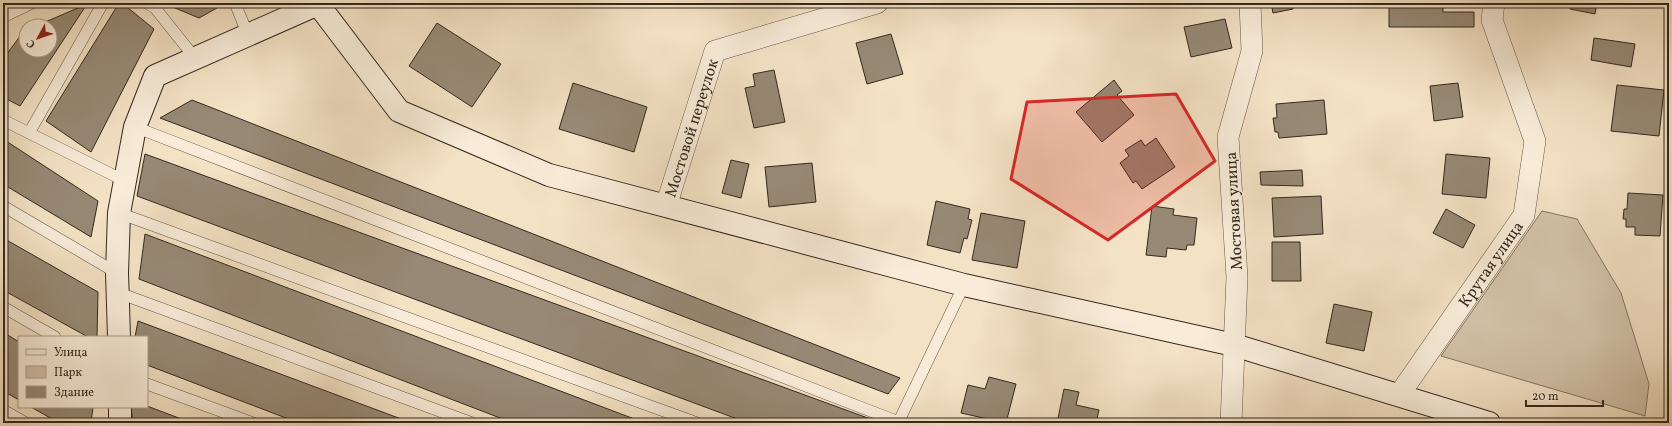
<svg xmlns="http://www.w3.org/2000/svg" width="1672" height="426" viewBox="0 0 1672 426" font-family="Vollkorn,serif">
  <rect width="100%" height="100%" fill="#f4e2c5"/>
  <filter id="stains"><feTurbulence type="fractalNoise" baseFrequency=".005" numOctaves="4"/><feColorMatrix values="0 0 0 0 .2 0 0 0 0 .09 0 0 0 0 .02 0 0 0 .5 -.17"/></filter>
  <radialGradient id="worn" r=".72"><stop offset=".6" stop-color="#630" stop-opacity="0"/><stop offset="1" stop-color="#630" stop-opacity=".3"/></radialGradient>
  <path fill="#d3c3a9" stroke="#837664" d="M1542,211L1577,219L1621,293L1649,384L1645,416L1441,356Z"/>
  <g fill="#978975" stroke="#33291e">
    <path d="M119,3H122L154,29L91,152L46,121Z"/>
    <path d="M163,3H215L217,8L199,18Z"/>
    <path d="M1271,3H1292L1293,9L1273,13Z"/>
    <path d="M1389,3H1443V12H1474V27H1389Z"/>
    <path d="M1572,3H1597L1595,14L1570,9Z"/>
    <path d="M87,4L20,106L3,97V59L24,31L26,30V50H50V26H36Z"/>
    <path d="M1225,19L1232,48L1191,57L1184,27Z"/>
    <path d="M437,23L501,64L472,107L409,66Z"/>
    <path d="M891,34L903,74L867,84L856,43Z"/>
    <path d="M1594,38L1635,44L1631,67L1591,60Z"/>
    <path d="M774,70L785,122L754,128L745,88L755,86L753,74Z"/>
    <path d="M1114,80L1122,91L1117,95L1134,115L1102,142L1076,112Z"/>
    <path d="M573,83L647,107L634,152L559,129Z"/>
    <path d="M1458,83L1463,117L1434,121L1430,86Z"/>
    <path d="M1617,85L1664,90L1659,136L1611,131Z"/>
    <path d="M192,100L900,378L888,394L160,118Z"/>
    <path d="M1324,100L1327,134L1279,138L1278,132H1275L1273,118H1277L1276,104Z"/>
    <path d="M1156,138L1175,167L1142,189L1136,181L1133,183L1120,163L1129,156L1125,150L1141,140L1145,146Z"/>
    <path d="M3,139L98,201L91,237L3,184Z"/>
    <path d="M145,154L876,421L875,423H748L137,196Z"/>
    <path d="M1446,154L1490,158L1486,198L1442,194Z"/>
    <path d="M731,160L749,164L741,198L722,193Z"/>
    <path d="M812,163L816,202L769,207L765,167Z"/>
    <path d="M1302,170L1303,186L1261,185L1260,172Z"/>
    <path d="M1628,193L1663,195L1660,236L1635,235V227H1626V219H1623L1624,209H1627Z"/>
    <path d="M1321,196L1323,234L1274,237L1272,198Z"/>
    <path d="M936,201L970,209L968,219L972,220L967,239L964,238L960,253L927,245Z"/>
    <path d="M1152,206L1174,209L1173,215L1197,218L1194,245H1187L1186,250L1167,248L1166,257L1146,255Z"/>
    <path d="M1446,209L1475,225L1463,248L1433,233Z"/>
    <path d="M981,213L1025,221L1017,268L972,260Z"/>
    <path d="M145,234L645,423H513L139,279Z"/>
    <path d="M3,238L98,292L97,337H88L3,290Z"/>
    <path d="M1272,242H1300L1301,281H1272Z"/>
    <path d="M1334,304L1372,312L1364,351L1326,343Z"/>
    <path d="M138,321L412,423H299L147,365V337H135Z"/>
    <path d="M3,332L19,342V400L3,391Z"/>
    <path d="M989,377L1016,384L1006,423L961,413L968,385L985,389Z"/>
    <path d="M1064,389L1079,392L1076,405L1099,410L1096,423H1057Z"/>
    <path d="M147,406L192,423H133L131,407Z"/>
    <path d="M31,407H93L91,423H59Z"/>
  </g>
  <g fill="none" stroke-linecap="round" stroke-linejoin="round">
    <g stroke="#635748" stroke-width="12">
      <g id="lane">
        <path d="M147,3L155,8L195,58"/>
        <path d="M235,3L248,35"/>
        <path d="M3,17L32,3"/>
        <path d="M3,120L125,181"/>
        <path d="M135,127L899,422"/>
        <path d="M29,133L103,3"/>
        <path d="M3,206L117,273"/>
        <path d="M119,213L697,423"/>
        <path d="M119,293L472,423"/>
        <path d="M3,307L55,337"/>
        <path d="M147,384L253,423"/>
        <path d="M3,410L26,423"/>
        <path d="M898,423L964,285"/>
      </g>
    </g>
    <g stroke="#635748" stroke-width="22">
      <g id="street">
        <path id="s1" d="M666,206L715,51L877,3"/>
        <path id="s2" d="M1399,395L1524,215L1535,141L1492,20L1494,3"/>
        <path d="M1231,423L1237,277L1228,137L1252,51L1250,3"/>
      </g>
    </g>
    <g stroke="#33291e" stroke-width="24">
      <g id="secondary">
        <path d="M317,3L399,111L549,175L964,285L1234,345L1489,423"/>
        <path d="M119,337L117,273L119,213L135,127L155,76L318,4"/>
        <path d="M120,407V423"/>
      </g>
    </g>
    <use href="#lane" stroke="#f8ecd9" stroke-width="11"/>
    <use href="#street" stroke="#f8ecd9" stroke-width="21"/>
    <use href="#secondary" stroke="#f8ecd9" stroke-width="22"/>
  </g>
  <path fill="#d62828" fill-opacity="0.2" stroke="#d62828" stroke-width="3" stroke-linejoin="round" d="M1176,94L1215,161L1108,240L1011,179L1027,102Z"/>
  <g text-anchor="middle" stroke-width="3" stroke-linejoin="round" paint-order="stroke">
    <g font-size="16" fill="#33291e" stroke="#f8ecd9">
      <text dy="6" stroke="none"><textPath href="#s1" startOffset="82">Мостовой переулок</textPath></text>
      <text transform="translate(1233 211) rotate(-93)" y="6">Мостовая улица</text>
      <text dy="6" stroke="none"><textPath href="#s2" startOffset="160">Крутая улица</textPath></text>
    </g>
  </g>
  <rect width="1672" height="426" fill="none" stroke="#f4e2c5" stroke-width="16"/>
  <rect x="4" y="4" width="1664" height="418" fill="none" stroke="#33291e" stroke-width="2"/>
  <rect x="8" y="8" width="1656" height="410" fill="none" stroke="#33291e"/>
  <rect x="18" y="336" width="130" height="72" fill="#f8ecd9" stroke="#a99e8e"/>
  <rect x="26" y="349" width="20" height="6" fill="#f8ecd9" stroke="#a99e8e"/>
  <text x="54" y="356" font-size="12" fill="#33291e">Улица</text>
  <rect x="26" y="366" width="20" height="12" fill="#d3c3a9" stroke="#a99e8e"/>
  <text x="54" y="376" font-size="12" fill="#33291e">Парк</text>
  <rect x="26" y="386" width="20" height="12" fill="#978975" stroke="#a99e8e"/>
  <text x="54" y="396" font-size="12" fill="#33291e">Здание</text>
  <g transform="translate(38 38) rotate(230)"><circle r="19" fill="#f8ecd9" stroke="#a99e8e"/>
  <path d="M0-3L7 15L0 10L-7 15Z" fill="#8f2418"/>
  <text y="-6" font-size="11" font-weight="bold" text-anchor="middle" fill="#33291e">С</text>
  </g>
  <path d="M1526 400v6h77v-6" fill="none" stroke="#33291e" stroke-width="2"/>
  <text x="1532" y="400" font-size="12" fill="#33291e" stroke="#f8ecd9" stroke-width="3" paint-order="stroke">20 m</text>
  <rect width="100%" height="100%" filter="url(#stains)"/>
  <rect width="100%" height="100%" fill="url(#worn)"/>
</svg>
